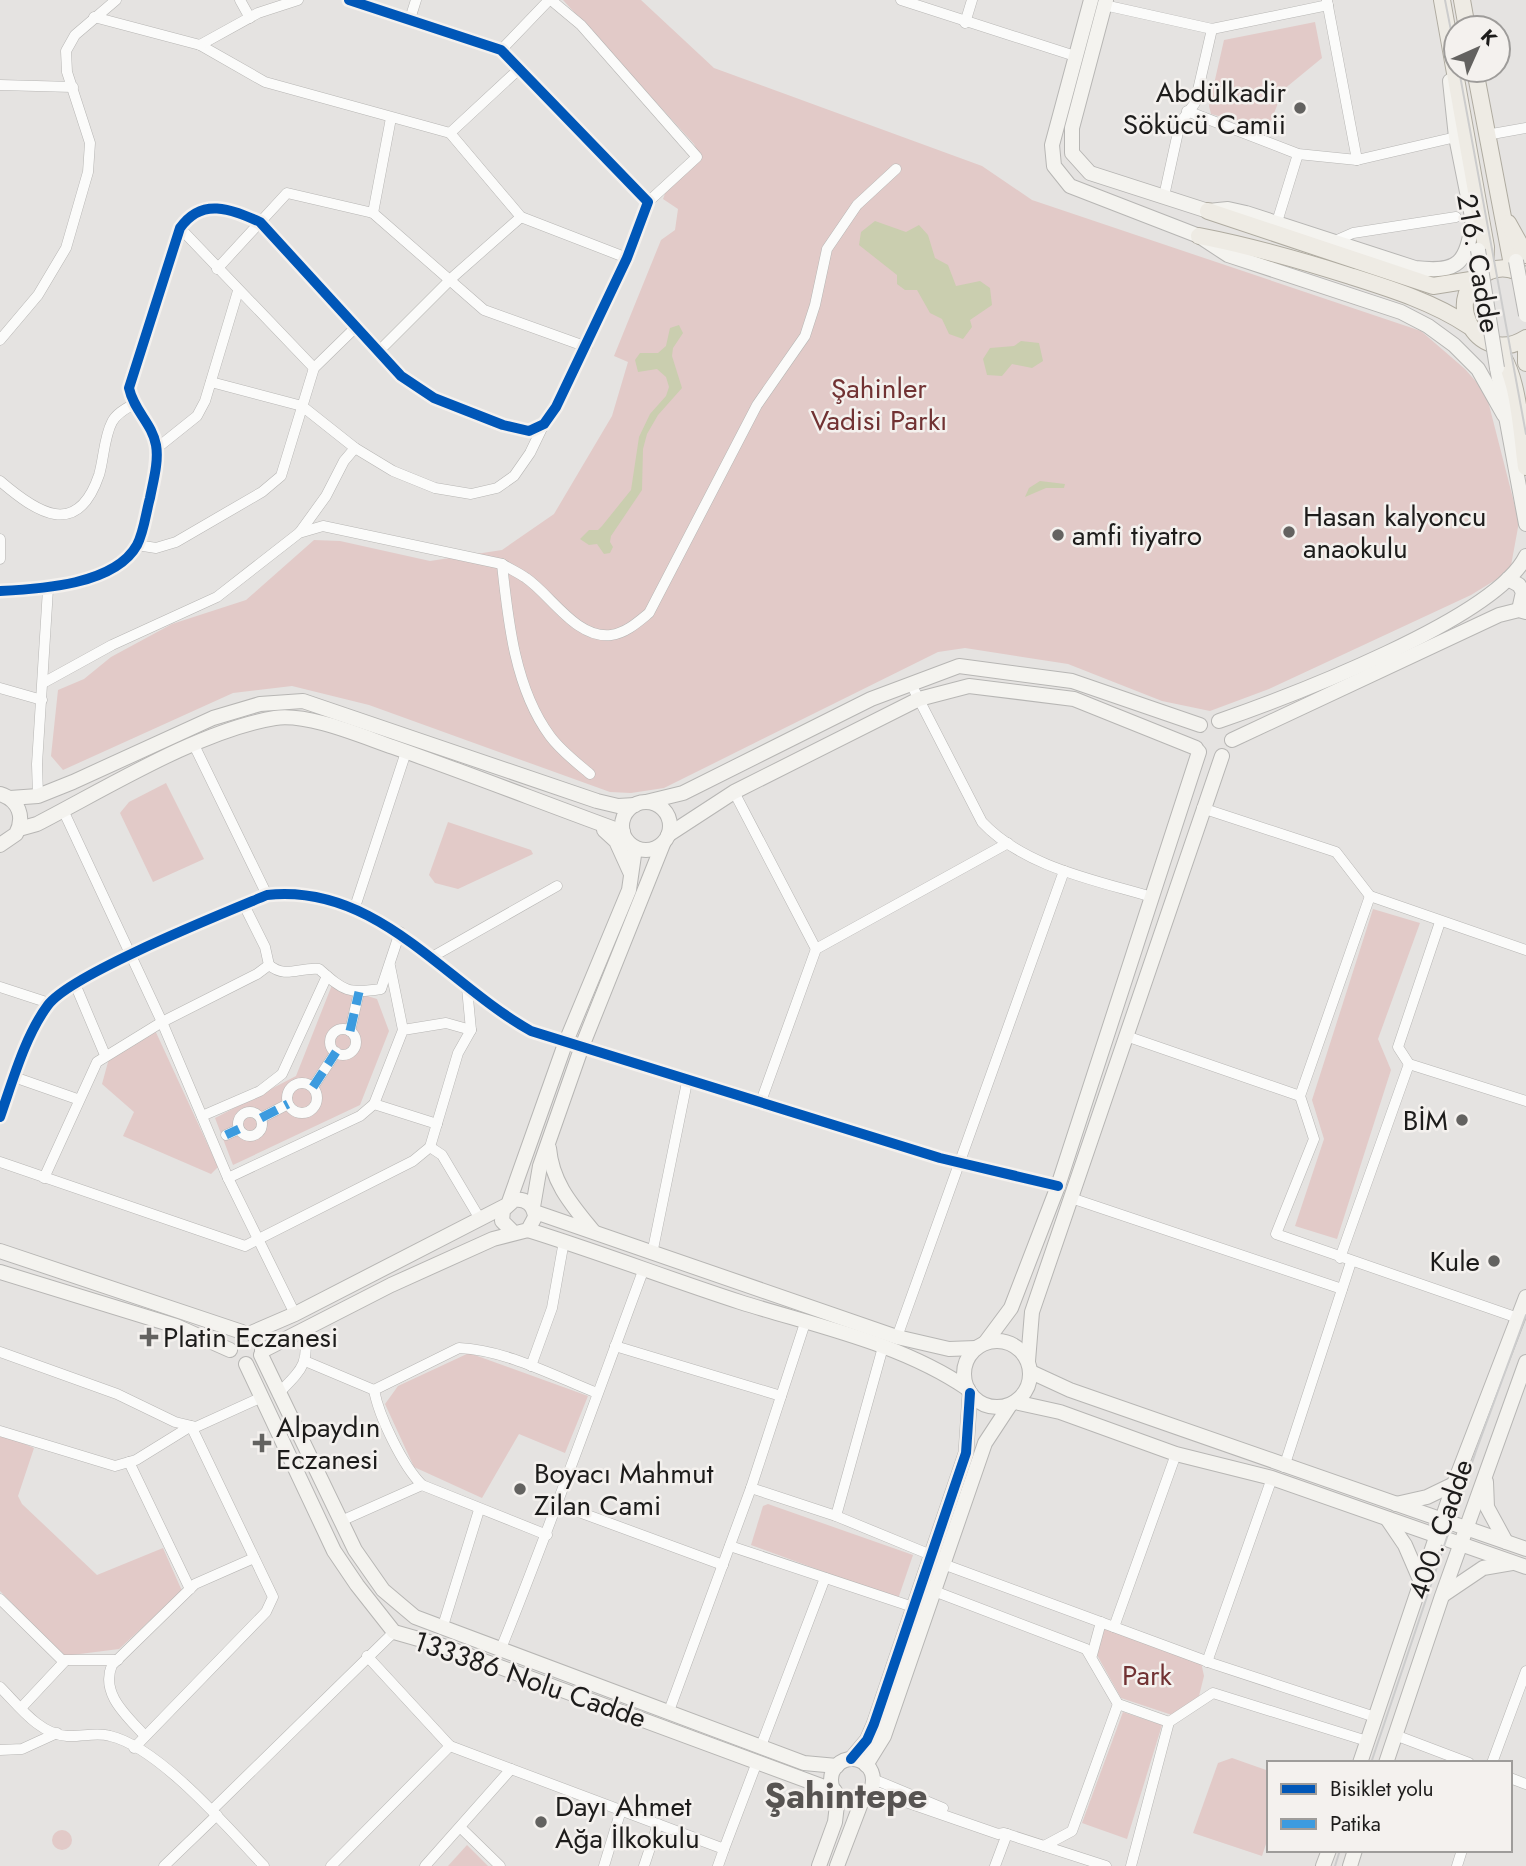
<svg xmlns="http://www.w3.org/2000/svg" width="1526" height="1866" viewBox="0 0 1526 1866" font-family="Jost,sans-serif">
  <rect width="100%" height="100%" fill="#e5e3e1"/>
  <g fill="#e2cac8">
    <path d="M563,0H641L714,68L982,166L1032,200L1421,331L1465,369L1486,393L1519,522L1510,571L1471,595L1269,689L1210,711L1162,701L1068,664L965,648L938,652L664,788L631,793L610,792L369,705L292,686L233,693L63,770L51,756L58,690L84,679L111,657L172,624L246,600L314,540L340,541L430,561L502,550L554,514L612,416L628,362L614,356L661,240L675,230L678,209L663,199L667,188L700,156L694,144Z"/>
    <path d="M1315,22L1322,58L1283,90L1268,129L1211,114L1209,106L1224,40Z"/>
    <path d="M166,783L204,859L153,882L120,813L129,802Z"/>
    <path d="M448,822L531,850L533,854L458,889L435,883L429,875Z"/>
    <path d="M1373,909L1420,923L1378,1039L1391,1070L1337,1239L1295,1226L1324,1139L1312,1100Z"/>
    <path d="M332,985L377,999L389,1031L360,1105L233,1165L215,1118L296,1076Z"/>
    <path d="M154,1028L218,1167L211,1174L123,1136L134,1112L102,1084L111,1051Z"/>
    <path d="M469,1353L588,1396L565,1453L519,1434L482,1498L414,1467L385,1404L398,1386Z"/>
    <path d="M0,1433L34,1448L18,1496L22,1504L97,1575L163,1548L182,1591L119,1649L64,1656L0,1591Z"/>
    <path d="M768,1504L913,1555L898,1599L751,1545L763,1506Z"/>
    <path d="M1104,1628L1201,1662L1204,1676L1199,1696L1172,1715L1121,1698L1097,1655Z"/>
    <path d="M1123,1712L1162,1725L1127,1839L1082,1823Z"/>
    <path d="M1232,1758L1269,1771V1835L1262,1856L1193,1833L1218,1763Z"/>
    <circle cx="62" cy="1840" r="10"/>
    <path d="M467,1845L488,1866H448Z"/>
  </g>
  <g fill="#caceaf">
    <path d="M875,221L906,232L919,225L928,235L935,258L948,265L956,286L980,281L990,288L992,305L970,320L972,327L963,339L949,334L942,319L930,313L917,290H905L897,284V275L859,245L861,232Z"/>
    <path d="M679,325L683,333L673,348L672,356L682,388L658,415L647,434L643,449L642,490L611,536L610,542L613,547L610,553L604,554L597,544L589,545L580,539L589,530H598L602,526L631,490L639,437L650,414L666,396L669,387L666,377L657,369L638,372L635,360L640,353H658L666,346L670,328Z"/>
    <path d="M1021,341L1039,343L1043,361L1032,368L1012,364L1002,376L987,375L983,359L990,348L1014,346Z"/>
    <path d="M1040,481L1065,484L1064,488H1046L1025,497L1029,488Z"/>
  </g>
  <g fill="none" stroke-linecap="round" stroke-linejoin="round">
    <g stroke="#b7b6b4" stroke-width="11">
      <g id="street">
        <path d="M240,0L250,18"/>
        <path d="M551,0L581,25L697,157L648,202"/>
        <path d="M901,0L1075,56"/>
        <path d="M1327,1L1357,160"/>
        <path d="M1104,5L1212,29L1328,5"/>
        <path d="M94,17L200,45L265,82L450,133L521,217L627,258"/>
        <path d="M410,19L416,0"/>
        <path d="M965,23L972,0"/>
        <path d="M200,45L258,13L298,0"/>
        <path d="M501,50L549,0"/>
        <path d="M0,85L73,87"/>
        <path d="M1187,111L1298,154L1357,160L1456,137"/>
        <path d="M450,133L519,69"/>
        <path d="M1492,134L1526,128"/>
        <path d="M1164,196L1180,123L1195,103L1212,29"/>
        <path d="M373,213L391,118"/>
        <path d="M1277,222L1298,154"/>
        <path d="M180,228L314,368"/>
        <path d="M1337,240L1353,233L1456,217"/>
        <path d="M217,269L287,193L373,213L484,310L587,347"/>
        <path d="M0,340L38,295L66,248L88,172L90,143L67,72L66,51L75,35L116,0"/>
        <path d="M378,352L454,276L521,217"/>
        <path d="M211,382L302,406L355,448L393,471L435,488L471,494L497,488L514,476L530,453L544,424"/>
        <path d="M157,448L197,416L205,401L238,291"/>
        <path d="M0,481C36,512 77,540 99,475C104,458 104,437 112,422C116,414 125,409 132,405"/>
        <path d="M300,532L326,496L344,461L355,448"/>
        <path d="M0,539V559"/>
        <path d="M137,545L156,548L176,542L262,492L281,476L314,368L355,328"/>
        <path d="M502,564C508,621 515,689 550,736C561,751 576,762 590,774"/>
        <path d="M0,591C40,589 115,585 137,545C144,532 146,512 150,498C153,482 159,461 156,445C152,423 134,411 129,388L180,228C202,197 230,209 260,222L401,376L434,398L503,425L529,431L544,424L556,407L627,258L648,202L501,50L349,0"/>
        <path d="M43,683L112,645L217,597L299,533L323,526L502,564C510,569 519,573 526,578C551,595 576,639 611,635C626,633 638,622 649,613L757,405L805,336L815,305L827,249L857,205L896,169"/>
        <path d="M911,684L982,822C1024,867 1095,880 1152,897"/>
        <path d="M0,688L42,700"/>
        <path d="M194,745L267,895"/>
        <path d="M734,792L816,949"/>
        <path d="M38,796L37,764L48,589"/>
        <path d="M1202,808L1336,852L1370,896L1526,950"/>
        <path d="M63,810L162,1022L228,1178L295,1314"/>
        <path d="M1370,896L1300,1096L1314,1139L1276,1234L1518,1318"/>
        <path d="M354,910L406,752"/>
        <path d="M432,957L557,886"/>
        <path d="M269,965C286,979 299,967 319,969C344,991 348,994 381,989L400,932"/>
        <path d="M390,966L403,1030"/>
        <path d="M75,984L105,1055"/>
        <path d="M0,987L49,1003"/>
        <circle cx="343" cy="1042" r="13"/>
        <path d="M350,1031L359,992"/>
        <path d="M1126,1036L1300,1096"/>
        <path d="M1409,1064L1398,1047L1440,922"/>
        <path d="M14,1077L77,1099"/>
        <circle cx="302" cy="1098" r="15"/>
        <path d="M313,1087L336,1052"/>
        <path d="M374,1104L437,1124"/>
        <path d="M760,1104L816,949L1008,843"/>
        <circle cx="250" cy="1124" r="12"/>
        <path d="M202,1116L260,1091L282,1074L327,976"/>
        <path d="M0,1117C13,1080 25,1036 48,1005C71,974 224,913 267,895C377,883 445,983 531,1031L940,1158L1058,1186"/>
        <path d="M261,1118L288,1104"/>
        <path d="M226,1135L239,1129"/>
        <path d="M430,1147L442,1155L480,1219"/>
        <path d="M0,1162L245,1246L413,1161L430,1147L458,1053L471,1030L467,988"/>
        <path d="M44,1178L97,1062L162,1022L257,974L269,965L265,947L244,905"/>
        <path d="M228,1178L360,1116L374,1104L403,1030L446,1023L471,1030"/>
        <path d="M1071,1198L1342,1289"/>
        <path d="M652,1254L687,1082"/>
        <path d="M1340,1258L1409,1064L1526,1101"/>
        <path d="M805,1323L751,1488L836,1516L931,1555"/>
        <path d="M897,1337L1064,871"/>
        <path d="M615,1346L781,1396"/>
        <path d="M0,1352L117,1394L175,1422L196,1427L262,1397"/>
        <path d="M305,1361L374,1390"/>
        <path d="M531,1366L552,1308L564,1241"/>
        <path d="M278,1394C302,1369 310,1364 304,1329"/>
        <path d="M0,1431L115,1466L136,1460L191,1426L273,1597L266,1612L134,1748"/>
        <path d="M129,1462L190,1589"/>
        <path d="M1284,1467L1351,1262"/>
        <path d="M560,1505L723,1565"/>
        <path d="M836,1516L883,1347"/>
        <path d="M341,1521L422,1485"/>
        <path d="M547,1535L422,1485C403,1466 379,1417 374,1390L459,1348C506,1350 554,1376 597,1393"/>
        <path d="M730,1546L913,1607"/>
        <path d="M943,1564L1214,1664L1375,1717"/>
        <path d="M934,1591L1086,1649L1118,1704L1169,1722"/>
        <path d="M0,1599L62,1660H118"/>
        <path d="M1114,1627L1176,1454"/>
        <path d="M442,1629L479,1510"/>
        <path d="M500,1651C551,1525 596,1398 643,1271"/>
        <path d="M1092,1655L1101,1622"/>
        <path d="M1207,1662L1272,1478"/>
        <path d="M0,1687C19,1706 39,1734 67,1736C81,1737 97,1732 110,1736C159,1747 229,1829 264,1866"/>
        <path d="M21,1708L65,1661"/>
        <path d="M669,1711L751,1488"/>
        <path d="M1395,1735L1469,1763"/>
        <path d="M145,1736C127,1716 100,1694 112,1665L195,1584L254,1558"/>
        <path d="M450,1746L724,1849L757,1762"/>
        <path d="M761,1746L825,1578"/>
        <path d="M0,1750L22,1749L57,1733"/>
        <path d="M1492,1763L1526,1671"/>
        <path d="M1510,1778L1526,1784"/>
        <path d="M873,1779L943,1808"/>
        <path d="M871,1790L998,1834L1004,1833L1106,1866"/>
        <path d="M212,1810L394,1632"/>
        <path d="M461,1828L500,1866"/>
        <path d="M1044,1846L1072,1831L1118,1704"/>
        <path d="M164,1866L217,1815"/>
        <path d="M331,1866L450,1746L367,1656"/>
        <path d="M425,1866L511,1769"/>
        <path d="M604,1866L621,1810"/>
        <path d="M644,1866L658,1824"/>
        <path d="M718,1866L724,1849"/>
        <path d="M995,1866L1007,1834"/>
        <path d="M1131,1866L1169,1722L1213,1693L1367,1741"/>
        <path d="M1457,1866L1462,1850"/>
      </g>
    </g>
    <g stroke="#b7b6b4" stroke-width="16">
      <g id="secondary">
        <path d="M1091,0L1052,145L1054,166L1070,186L1199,236L1228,255L1401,312L1428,326L1454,345L1478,369L1504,415"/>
        <path d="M1106,0L1072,128V153L1090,173L1208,211L1228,209L1246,213L1415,268C1460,273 1466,263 1473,220"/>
        <path d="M1450,81L1456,137L1474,227"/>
        <path d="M1497,368L1526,524"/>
        <path d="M1508,579L1519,585L1523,592L1519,610"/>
        <path d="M1219,721C1288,697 1495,619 1526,556"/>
        <path d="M1232,740L1499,615L1519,610L1526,612"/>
        <path d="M0,794C19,800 25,817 16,834L0,845"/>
        <path d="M10,798L38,796L73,782L213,718L260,704L303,701L597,801L618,806L635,805"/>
        <path d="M646,802L683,793L871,699L959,666L1072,681L1200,725"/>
        <circle cx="646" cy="826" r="24"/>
        <path d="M19,829L37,824C105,789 200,730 275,718C308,713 361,736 393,747C470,774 546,804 623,832"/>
        <path d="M604,830L616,841L631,874"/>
        <path d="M668,835L734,792L919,699L969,686L1074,699L1196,748"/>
        <path d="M549,1148C552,1183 572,1205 593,1231"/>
        <path d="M509,1202L565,1044L629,890L635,848"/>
        <path d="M533,1207L540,1166L581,1049L663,844"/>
        <path d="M535,1212L897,1337L949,1349L976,1348"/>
        <path d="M528,1230C599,1252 669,1279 740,1302C816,1326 901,1343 968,1389"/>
        <path d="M0,1251L242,1332"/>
        <path d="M0,1272L176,1326L230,1350"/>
        <path d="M251,1333L295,1314L505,1206"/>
        <circle cx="997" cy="1374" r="33"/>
        <path d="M985,1343L1011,1308L1058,1186L1199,752"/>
        <path d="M262,1351L391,1285L493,1239L528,1230L535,1217C534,1205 526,1198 514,1200L503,1210L502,1221L513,1232"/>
        <path d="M261,1355L355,1550L383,1590L415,1617L804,1763L837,1766"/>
        <path d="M1028,1361L1032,1312L1222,756"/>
        <path d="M246,1364L334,1551L357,1585L394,1632L443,1646L835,1791"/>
        <path d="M1031,1372L1070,1390L1526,1549"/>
        <path d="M1015,1402L1060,1412L1176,1454L1272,1478L1526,1567"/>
        <path d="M1486,1482L1487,1507L1506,1542"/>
        <path d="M1396,1504L1427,1497L1454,1484"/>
        <path d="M1388,1520L1405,1545L1421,1582"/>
        <path d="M1443,1595L1483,1568L1512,1563"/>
        <path d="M851,1759L867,1740L874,1724L966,1453L970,1393"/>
        <circle cx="852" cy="1780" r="21"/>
        <path d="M1360,1763L1454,1484L1526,1297"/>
        <path d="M1386,1763L1442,1596L1526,1362"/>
        <path d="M866,1765L884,1736L985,1443L1010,1405"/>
        <path d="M819,1866L835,1822L838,1796"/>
        <path d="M837,1866L863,1798"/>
        <path d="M1323,1866L1329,1850"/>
        <path d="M1350,1866L1355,1850"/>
      </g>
    </g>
    <g stroke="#afaba0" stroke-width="18">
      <g id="primary">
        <path d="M1442,0L1486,247L1485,273"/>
        <path d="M1462,0L1467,28"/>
        <path d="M1475,70L1513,270"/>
        <path d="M1208,211L1433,286L1477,279"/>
        <path d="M1508,223L1526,255"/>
        <path d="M1199,236C1251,246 1300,260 1350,276C1391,289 1433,302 1469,326"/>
        <path d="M1526,276C1515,269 1502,266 1490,271C1438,291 1475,370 1526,338"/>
        <path d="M1490,343C1519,360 1521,434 1526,467"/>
        <path d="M1526,344V363"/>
      </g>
    </g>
    <use href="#street" stroke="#fbfbfa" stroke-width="10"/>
    <use href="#secondary" stroke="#f4f3ef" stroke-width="14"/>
    <use href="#primary" stroke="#eeebe4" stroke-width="16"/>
    <g stroke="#ccc" stroke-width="2">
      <path d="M1445,0L1456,56"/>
      <path d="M1459,70L1526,434"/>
      <path d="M1371,1763L1476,1451L1526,1315"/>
      <path d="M1335,1866L1340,1850"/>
    </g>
    <g stroke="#b7b6b4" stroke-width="16" stroke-linecap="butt">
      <g id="secondary-bridge">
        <path d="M1478,250L1497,368"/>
        <path d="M1516,261L1526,315"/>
      </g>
    </g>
    <use href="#secondary-bridge" stroke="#f4f3ef" stroke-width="14"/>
    <g stroke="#3c9bdf" stroke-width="9" stroke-dasharray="18 9" stroke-linecap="butt">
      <path d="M350,1031L359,992"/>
      <path d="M313,1087L336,1052"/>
      <path d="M261,1118L288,1104"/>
      <path d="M226,1135L239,1129"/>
    </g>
    <g stroke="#f4f1ee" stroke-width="15">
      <g id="cycleway">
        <path d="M0,591C40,589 115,585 137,545C144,532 146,512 150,498C153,482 159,461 156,445C152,423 134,411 129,388L180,228C202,197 230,209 260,222L401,376L434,398L503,425L529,431L544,424L556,407L627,258L648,202L501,50L349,0"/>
        <path d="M0,1117C13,1080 25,1036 48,1005C71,974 224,913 267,895C377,883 445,983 531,1031L940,1158L1058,1186"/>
        <path d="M851,1759L867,1740L874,1724L966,1453L970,1393"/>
      </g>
    </g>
    <use href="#cycleway" stroke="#0057b8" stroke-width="10"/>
  </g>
  <g fill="#636260" stroke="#f4f1ee" stroke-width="2.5">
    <circle cx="1300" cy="108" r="7"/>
    <circle cx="1289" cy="532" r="7"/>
    <circle cx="1058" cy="535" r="7"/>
    <circle cx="1462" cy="1120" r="7"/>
    <circle cx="1494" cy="1261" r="7"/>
    <path d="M145.5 1326.5h7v7h7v7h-7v7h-7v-7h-7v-7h7z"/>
    <path d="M258.5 1432.5h7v7h7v7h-7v7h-7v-7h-7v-7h7z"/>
    <circle cx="520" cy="1489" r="7"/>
    <circle cx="541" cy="1822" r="7"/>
  </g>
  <g text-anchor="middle" stroke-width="5" stroke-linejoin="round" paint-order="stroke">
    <g font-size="28" fill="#1d1c1b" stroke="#f4f1ee" text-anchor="start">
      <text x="1286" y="102" text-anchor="end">Abdülkadir<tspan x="1286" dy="32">Sökücü Camii</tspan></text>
      <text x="1303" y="526">Hasan kalyoncu<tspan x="1303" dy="32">anaokulu</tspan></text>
      <text x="1072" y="545">amfi tiyatro</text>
      <text x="1448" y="1130" text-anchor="end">BİM</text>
      <text x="1480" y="1271" text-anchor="end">Kule</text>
      <text x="163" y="1347">Platin Eczanesi</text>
      <text x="276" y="1437">Alpaydın<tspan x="276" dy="32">Eczanesi</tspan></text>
      <text x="534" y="1483">Boyacı Mahmut<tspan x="534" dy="32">Zilan Cami</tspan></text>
      <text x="555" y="1816">Dayı Ahmet<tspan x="555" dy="32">Ağa İlkokulu</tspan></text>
    </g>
    <g font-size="28" fill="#1d1c1b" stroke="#f4f1ee">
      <text transform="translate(1479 263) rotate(80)" y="10">216. Cadde</text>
      <text transform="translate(1440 1529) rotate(-71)" y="10">400. Cadde</text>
      <text transform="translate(530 1679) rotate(19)" y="10">133386 Nolu Cadde</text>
    </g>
    <g font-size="28" fill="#713233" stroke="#f4f1ee">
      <text x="879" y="398">Şahinler<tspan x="879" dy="32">Vadisi Parkı</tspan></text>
      <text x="1147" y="1685">Park</text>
    </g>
    <g font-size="35" font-weight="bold" fill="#575452" stroke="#f4f1ee">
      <text x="846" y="1808">Şahintepe</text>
    </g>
  </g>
  <rect x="1267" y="1761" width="245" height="91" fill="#f4f1ee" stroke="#9e9c9a" stroke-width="2"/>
  <rect x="1281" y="1784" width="35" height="10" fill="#0057b8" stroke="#9e9c9a" stroke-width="2"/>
  <text x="1330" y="1796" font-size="21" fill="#1d1c1b">Bisiklet yolu</text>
  <rect x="1281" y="1819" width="35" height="10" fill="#3c9bdf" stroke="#9e9c9a" stroke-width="2"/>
  <text x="1330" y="1831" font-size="21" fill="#1d1c1b">Patika</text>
  <g transform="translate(1477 49) rotate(45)"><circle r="33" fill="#f4f1ee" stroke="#9e9c9a" stroke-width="2"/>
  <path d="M0-5L12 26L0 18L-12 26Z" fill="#636260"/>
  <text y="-10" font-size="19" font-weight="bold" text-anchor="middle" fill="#1d1c1b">K</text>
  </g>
</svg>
